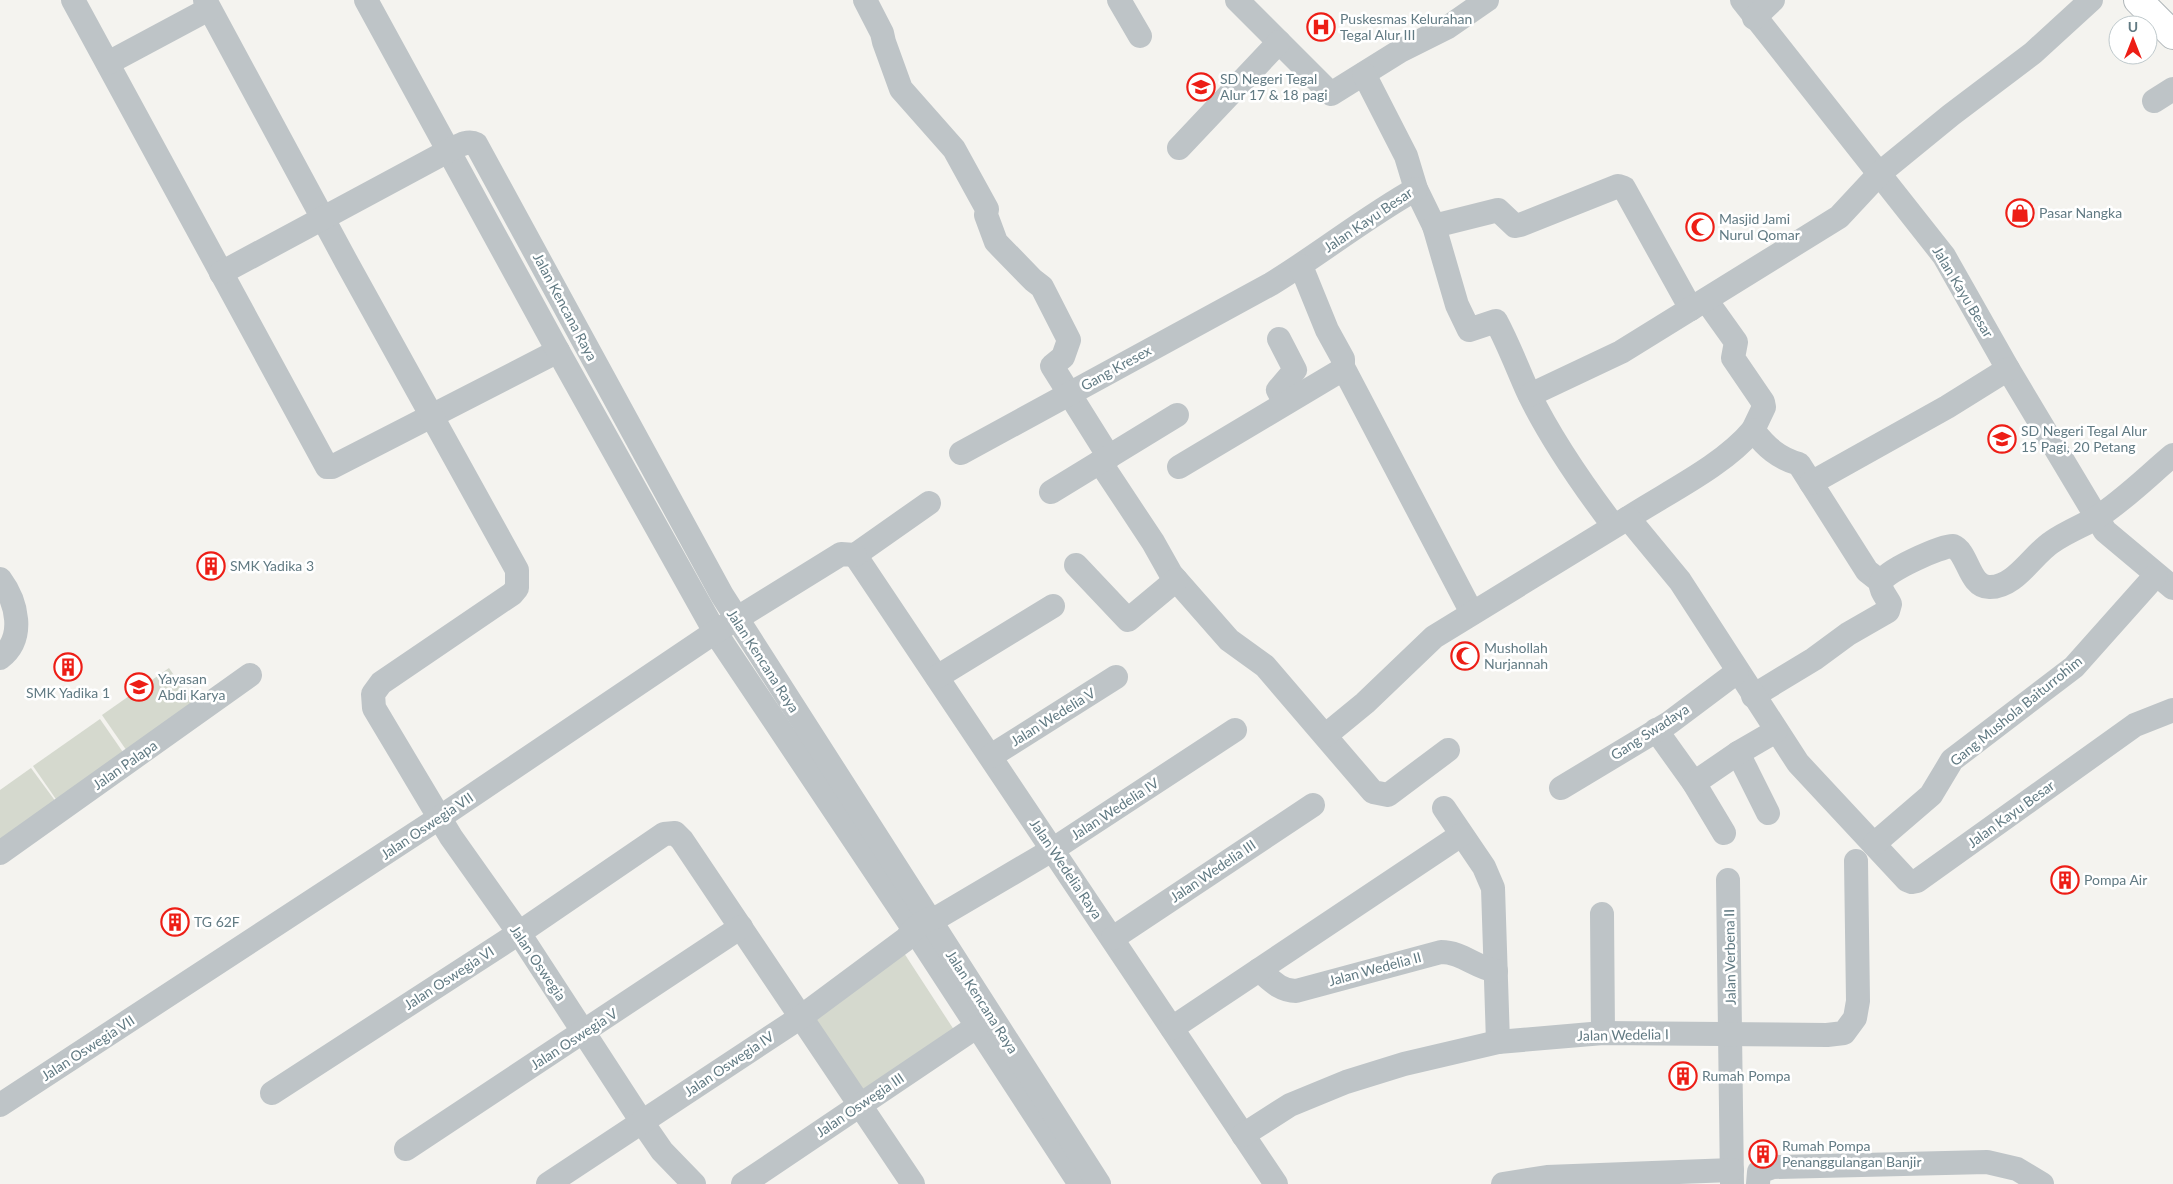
<svg xmlns="http://www.w3.org/2000/svg" width="2173" height="1184" viewBox="0 0 2173 1184" font-family="Lato,sans-serif">
  <rect width="100%" height="100%" fill="#f4f3ef"/>
  <g fill="#d5d9ce">
    <path d="M169,668L196,707L129,754L102,715Z"/>
    <path d="M100,719L127,758L60,805L33,766Z"/>
    <path d="M31,768L59,806L0,848V790Z"/>
    <path d="M904,953L958,1036L859,1097L808,1017Z"/>
  </g>
  <g fill="none" stroke-linecap="round" stroke-linejoin="round">
    <g stroke="#afb6b9" stroke-width="30">
      <path id="major" d="M2138,0L2173,35"/>
    </g>
    <g stroke="#bec4c7" stroke-width="24">
      <path d="M73,0L327,467H332L558,351"/>
      <path d="M205,0L347,263L517,570V588L512,594L381,683L373,694L374,708L451,837L519,933L642,1122L662,1151L694,1184"/>
      <path d="M366,0L558,351L715,632L919,937L1076,1178"/>
      <path d="M865,0L882,33L884,42L901,89L954,149L987,209L986,215L996,242L1033,280L1042,287L1069,340L1063,357L1052,366L1109,457"/>
      <path d="M1119,0L1140,36"/>
      <path d="M1237,0L1331,94L1400,51L1448,27L1487,0"/>
      <path d="M1742,0L1944,256L2008,369L2105,531L2173,588"/>
      <path d="M1754,18L1773,0"/>
      <path d="M108,63L209,9"/>
      <path d="M1364,74L1406,156L1416,189L1434,226L1457,305L1469,330L1496,321C1509,345 1518,370 1529,394C1552,441 1582,484 1613,525"/>
      <path d="M2154,101L2173,89"/>
      <path d="M1179,148L1279,42"/>
      <path d="M1434,226L1498,210L1515,226L1520,225L1618,186L1624,188L1691,309"/>
      <path d="M221,273L448,151C457,147 467,139 476,144L722,595L1099,1184"/>
      <path d="M1706,300L1736,342L1733,358L1763,402L1764,407L1753,430C1766,447 1778,458 1799,464L1867,571L1881,582"/>
      <path d="M1279,339L1295,370L1278,390L1285,403"/>
      <path d="M1343,367L1472,613"/>
      <path d="M1530,395L1621,352L1839,217L1880,173L1951,115L2033,53L2091,0"/>
      <path d="M961,453L1271,284C1320,254 1366,217 1416,189"/>
      <path d="M1100,462L1153,542L1171,574L1229,640L1265,666L1373,792L1388,795L1448,750"/>
      <path d="M1179,467L1340,371L1343,367V359L1327,330L1301,266"/>
      <path d="M1811,483L1947,407L2008,369"/>
      <path d="M1051,492L1177,415"/>
      <path d="M1628,518C1668,492 1723,466 1753,430"/>
      <path d="M855,555L1276,1184"/>
      <path d="M855,555L929,503"/>
      <path d="M1076,565L1128,620L1176,580"/>
      <path d="M0,579C17,602 26,638 0,658"/>
      <path d="M937,677L1053,606"/>
      <path d="M1753,696L1814,659L1848,634L1888,611L1890,604C1887,598 1879,589 1881,582C1885,571 1941,546 1953,546C1968,552 1969,587 1989,587C2015,588 2032,555 2052,542C2066,532 2082,526 2096,518C2122,502 2149,475 2173,455"/>
      <path d="M1656,730L1694,783L1724,833"/>
      <path d="M1326,735L1365,703L1434,637L1628,518L1680,581L1798,763L1907,880L1912,882L1917,881L2135,725L2173,710"/>
      <path d="M1738,753L1768,813"/>
      <path d="M991,756L1116,677"/>
      <path d="M1694,783L1738,753L1776,731"/>
      <path d="M1561,788L1669,723L1737,672"/>
      <path d="M1444,808L1484,867L1493,888L1498,1042"/>
      <path d="M1874,844L1931,795L1952,760L2074,667L2156,575"/>
      <path d="M0,853L250,675"/>
      <path d="M1728,880L1732,1184"/>
      <path d="M1602,914L1603,1033"/>
      <path d="M1113,938L1313,805"/>
      <path d="M1259,970C1271,980 1280,991 1296,991L1441,952C1462,952 1476,968 1496,971"/>
      <path d="M1172,1028L1461,835"/>
      <path d="M272,1093L519,933L664,834L675,833L682,840L913,1184"/>
      <path d="M0,1105L439,818L715,632L841,554L855,555"/>
      <path d="M1243,1135L1290,1105L1346,1082L1404,1064L1498,1042L1603,1033L1827,1035L1844,1033L1855,1018L1858,1001L1856,861"/>
      <path d="M406,1149L741,927"/>
      <path d="M548,1184L801,1017L906,939C915,926 925,919 940,916L1052,850L1235,730"/>
      <path d="M743,1184L976,1027"/>
      <path d="M1503,1184L1547,1177L1732,1170"/>
      <path d="M1758,1184L1759,1172L1773,1167L1987,1162L2017,1169L2042,1184"/>
    </g>
    <use href="#major" stroke="#fff" stroke-width="28"/>
  </g>
  <defs>
    <g id="hospital-ring" transform="scale(1.4375)"><circle r="9.5" fill="#fff" stroke="#ed1e16" stroke-width="1.5"/><path d="M-5-5h3v3.5h4V-5h3V5h-3V1.5h-4V5h-3Z" fill="#ed1e16"/></g>
    <g id="school-ring" transform="scale(1.4375)"><circle r="9.5" fill="#fff" stroke="#ed1e16" stroke-width="1.5"/><path d="M0-5L7-2L0 1L-7-2ZM-4 1L0 2.5L4 1V4Q0 6-4 4Z" fill="#ed1e16"/></g>
    <g id="shop-ring" transform="scale(1.4375)"><circle r="9.5" fill="#fff" stroke="#ed1e16" stroke-width="1.5"/><path d="M-5-2.5h2.3a2.7 3.5 0 0 1 5.4 0H5L5.5 6h-11ZM-1.5-2.5h3a1.5 2.3 0 0 0-3 0Z" fill="#ed1e16"/></g>
    <g id="mosque-ring" transform="scale(1.4375)"><circle r="9.5" fill="#fff" stroke="#ed1e16" stroke-width="1.5"/><path d="M3.5-4.9A6 6 0 1 0 3.5 4.9A5 5 0 1 1 3.5-4.9Z" fill="#ed1e16"/></g>
    <g id="building-ring" transform="scale(1.4375)"><circle r="9.5" fill="#fff" stroke="#ed1e16" stroke-width="1.5"/><path d="M-4-6H4V6H1V3H-1V6H-4ZM-2.5-4.3h1.7v1.8h-1.7ZM.8-4.3h1.7v1.8H.8ZM-2.5-1h1.7V.8h-1.7ZM.8-1h1.7V.8H.8Z" fill="#ed1e16"/></g>
  </defs>
  <g fill-rule="evenodd">
    <use href="#hospital-ring" x="1321" y="27"/>
    <use href="#school-ring" x="1201" y="87"/>
    <use href="#shop-ring" x="2020" y="213"/>
    <use href="#mosque-ring" x="1700" y="227"/>
    <use href="#school-ring" x="2002" y="439"/>
    <use href="#building-ring" x="211" y="566"/>
    <use href="#mosque-ring" x="1465" y="656"/>
    <use href="#building-ring" x="68" y="667"/>
    <use href="#school-ring" x="139" y="687"/>
    <use href="#building-ring" x="2065" y="880"/>
    <use href="#building-ring" x="175" y="922"/>
    <use href="#building-ring" x="1683" y="1076"/>
    <use href="#building-ring" x="1763" y="1154"/>
  </g>
  <g text-anchor="middle" stroke-width="5" stroke-linejoin="round" paint-order="stroke">
    <g font-size="14" fill="#617a83" stroke="#fff" text-anchor="start">
      <text x="1340" y="24">Puskesmas Kelurahan<tspan x="1340" dy="16">Tegal Alur III</tspan></text>
      <text x="1220" y="84">SD Negeri Tegal<tspan x="1220" dy="16">Alur 17 &amp; 18 pagi</tspan></text>
      <text x="2039" y="218">Pasar Nangka</text>
      <text x="1719" y="224">Masjid Jami<tspan x="1719" dy="16">Nurul Qomar</tspan></text>
      <text x="2021" y="436">SD Negeri Tegal Alur<tspan x="2021" dy="16">15 Pagi, 20 Petang</tspan></text>
      <text x="230" y="571">SMK Yadika 3</text>
      <text x="1484" y="653">Mushollah<tspan x="1484" dy="16">Nurjannah</tspan></text>
      <text x="158" y="684">Yayasan<tspan x="158" dy="16">Abdi Karya</tspan></text>
      <text x="68" y="698" text-anchor="middle">SMK Yadika 1</text>
      <text x="2084" y="885">Pompa Air</text>
      <text x="194" y="927">TG 62F</text>
      <text x="1702" y="1081">Rumah Pompa</text>
      <text x="1782" y="1151">Rumah Pompa<tspan x="1782" dy="16">Penanggulangan Banjir</tspan></text>
    </g>
    <g font-size="14" fill="#617a83" stroke="#fff">
      <text transform="translate(1368 220) rotate(-34)" y="5">Jalan Kayu Besar</text>
      <text transform="translate(1963 292) rotate(59)" y="5">Jalan Kayu Besar</text>
      <text transform="translate(565 307) rotate(62)" y="5">Jalan Kencana Raya</text>
      <text transform="translate(1116 368) rotate(-29)" y="5">Gang Kresex</text>
      <text transform="translate(763 661) rotate(57)" y="5">Jalan Kencana Raya</text>
      <text transform="translate(2016 711) rotate(-39)" y="5">Gang Mushola Baiturrohim</text>
      <text transform="translate(1053 717) rotate(-32)" y="5">Jalan Wedelia V</text>
      <text transform="translate(1650 732) rotate(-33)" y="5">Gang Swadaya</text>
      <text transform="translate(125 765) rotate(-35)" y="5">Jalan Palapa</text>
      <text transform="translate(1115 809) rotate(-33)" y="5">Jalan Wedelia IV</text>
      <text transform="translate(2011 814) rotate(-36)" y="5">Jalan Kayu Besar</text>
      <text transform="translate(427 826) rotate(-34)" y="5">Jalan Oswegia VII</text>
      <text transform="translate(1066 869) rotate(56)" y="5">Jalan Wedelia Raya</text>
      <text transform="translate(1213 871) rotate(-34)" y="5">Jalan Wedelia III</text>
      <text transform="translate(1730 957) rotate(-91)" y="5">Jalan Verbena II</text>
      <text transform="translate(538 963) rotate(56)" y="5">Jalan Oswegia</text>
      <text transform="translate(1375 969) rotate(-15)" y="5">Jalan Wedelia II</text>
      <text transform="translate(449 978) rotate(-33)" y="5">Jalan Oswegia VI</text>
      <text transform="translate(982 1002) rotate(57)" y="5">Jalan Kencana Raya</text>
      <text transform="translate(1623 1035) rotate(-1)" y="5">Jalan Wedelia I</text>
      <text transform="translate(574 1039) rotate(-33)" y="5">Jalan Oswegia V</text>
      <text transform="translate(88 1048) rotate(-33)" y="5">Jalan Oswegia VII</text>
      <text transform="translate(729 1064) rotate(-34)" y="5">Jalan Oswegia IV</text>
      <text transform="translate(860 1105) rotate(-34)" y="5">Jalan Oswegia III</text>
    </g>
  </g>
  <g transform="translate(2133 40)"><circle r="24" fill="#ffffff" stroke="#c0cacd"/>
  <path d="M0-4L9 19L0 12L-9 19Z" fill="#ed1e16"/>
  <text y="-8" font-size="14" font-weight="bold" text-anchor="middle" fill="#617a83">U</text>
  </g>
</svg>
